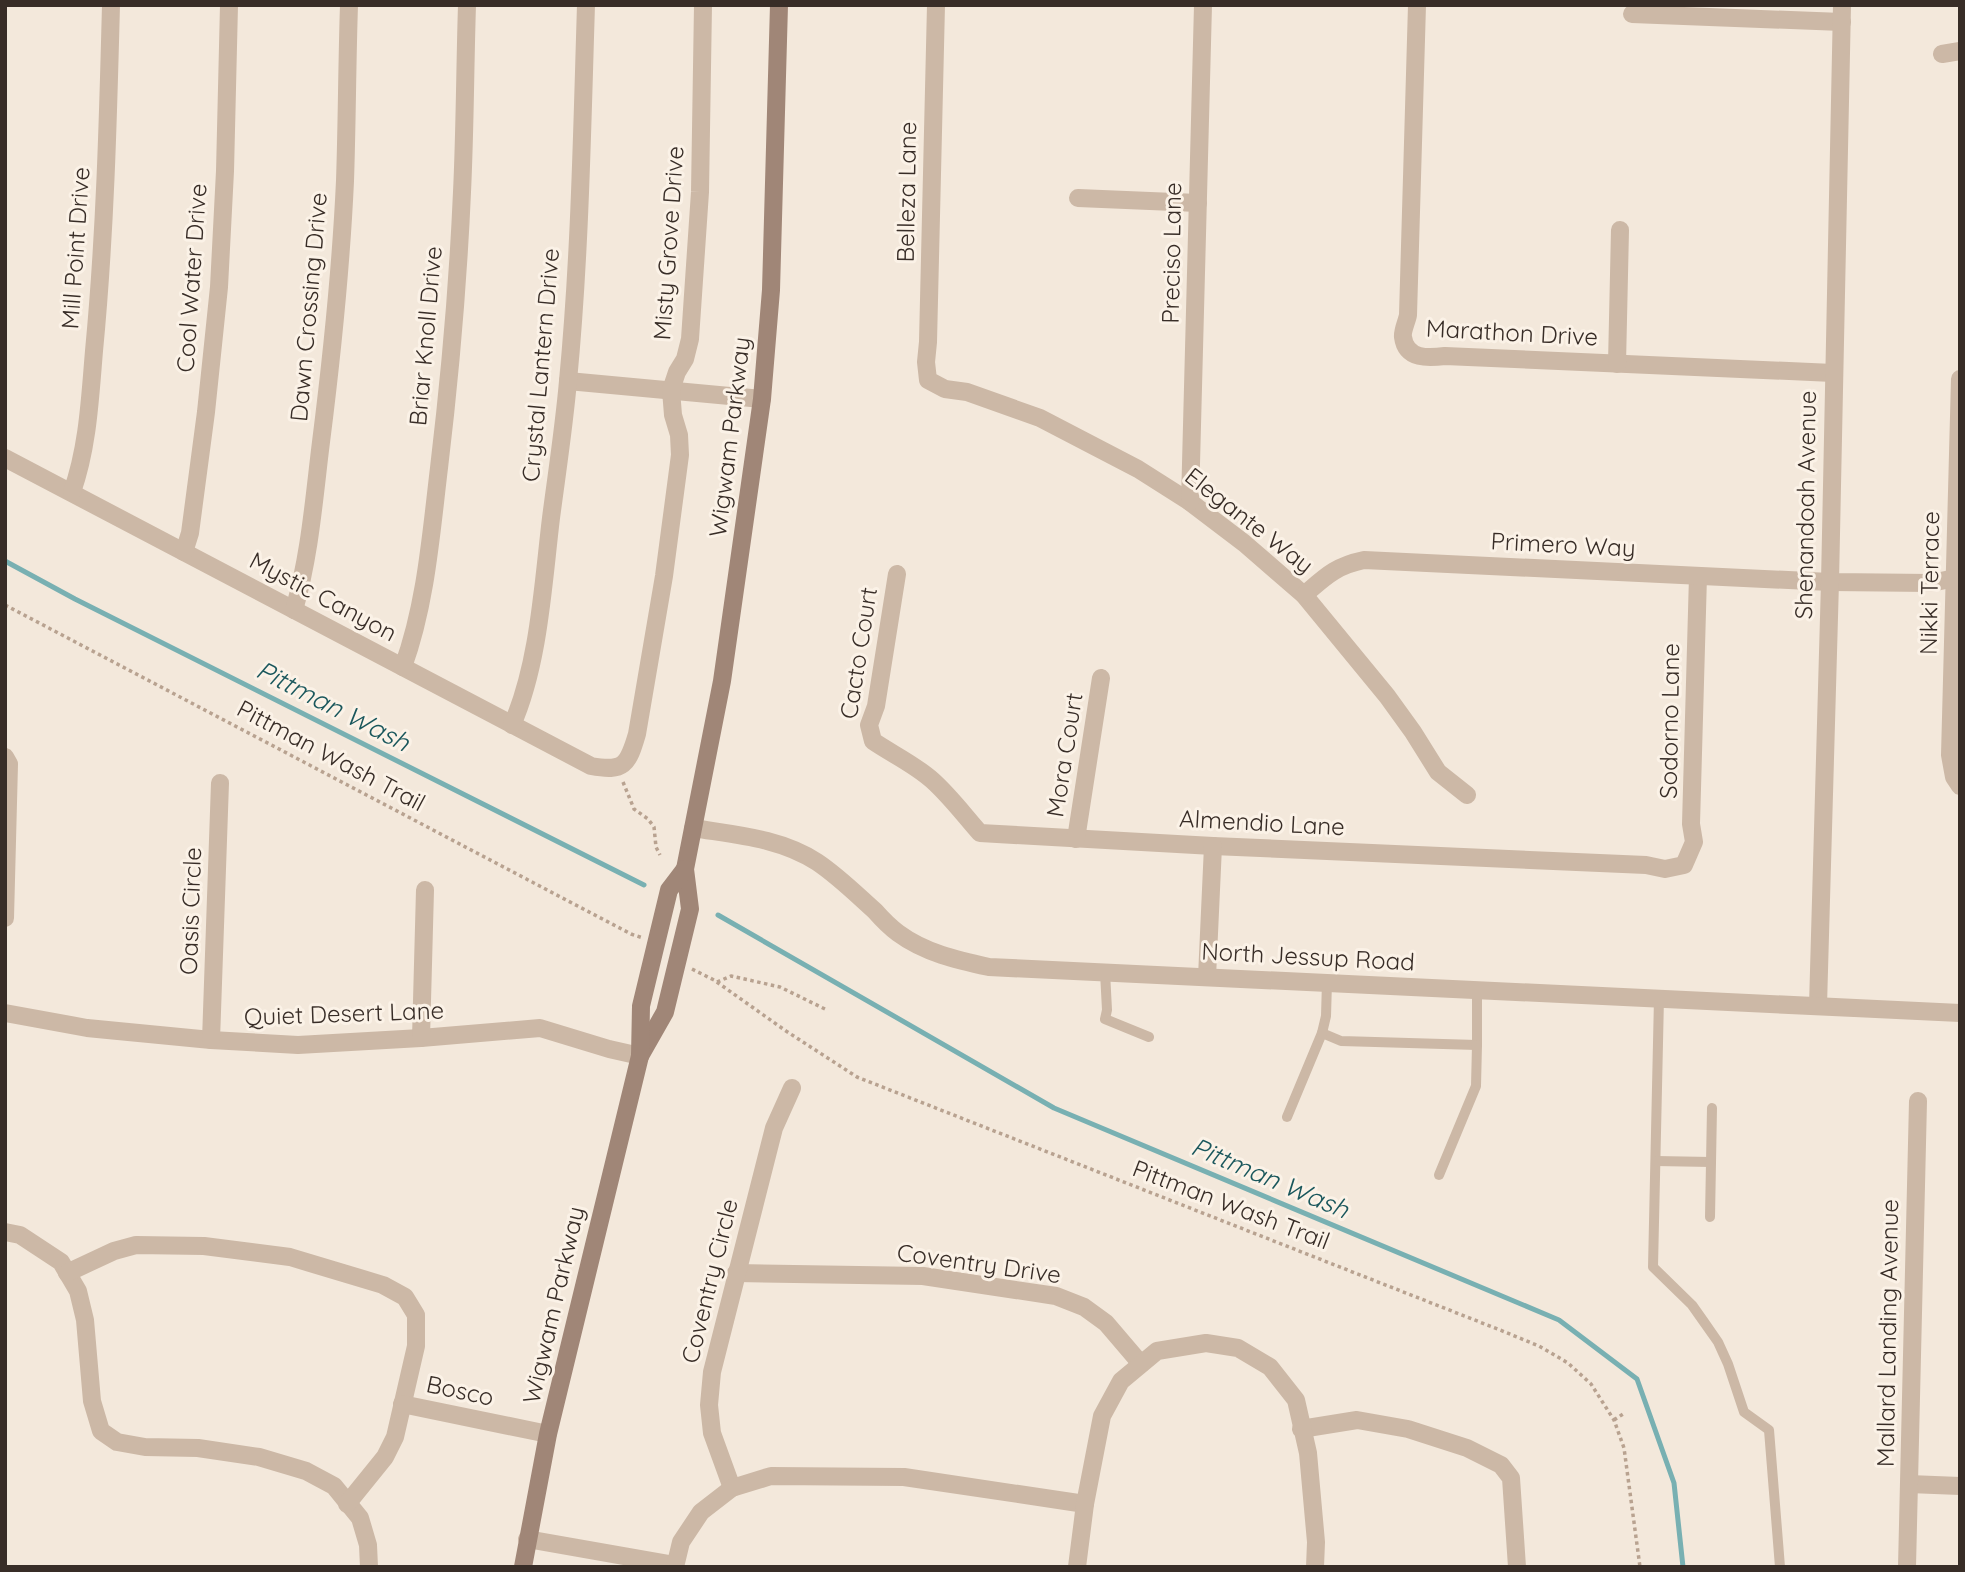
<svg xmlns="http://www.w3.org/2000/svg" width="1965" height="1572" viewBox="0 0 1965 1572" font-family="Quicksand,sans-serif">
  <rect width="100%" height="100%" fill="#f3e8db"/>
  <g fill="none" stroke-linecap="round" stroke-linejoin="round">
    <g stroke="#78b0b2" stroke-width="5">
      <path d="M5,561L75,599L644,885"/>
      <path d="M718,915L1054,1108L1559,1320L1637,1379L1674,1483L1683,1567"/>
    </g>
    <g stroke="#b8a290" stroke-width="3.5" stroke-dasharray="3.5 3.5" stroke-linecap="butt">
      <path d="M5,605L631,934L643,938"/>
      <path d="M623,782L634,809L648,819L654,827L656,847L660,855"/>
      <path d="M692,969L714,980L786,1031L857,1077L1500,1330L1539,1346L1568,1363L1591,1384L1614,1420L1624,1448L1640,1567"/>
      <path d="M717,982L731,976L780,987L827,1010"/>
      <path d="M1614,1420L1623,1414"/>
    </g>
    <g stroke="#ccb8a6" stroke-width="10">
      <path d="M1105,972L1107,1010L1105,1019L1149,1037"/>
      <path d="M1659,998L1653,1267L1692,1305L1704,1322L1718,1342L1728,1364L1744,1412L1769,1430L1780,1567"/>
      <path d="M1322,1033L1341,1041L1477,1045V990"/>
      <path d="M1287,1117L1322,1033L1326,1016L1327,982"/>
      <path d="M1656,1161L1711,1162"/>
      <path d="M1439,1175L1476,1086L1477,1045"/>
      <path d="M1710,1217L1712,1108"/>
    </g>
    <g stroke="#ccb8a6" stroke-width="18">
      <path d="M936,5L928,342L926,362L928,380L945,389L967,392L1040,418L1138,469L1190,502L1244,543L1304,595L1387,696L1413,732L1438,772L1467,795"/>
      <path d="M1417,5L1408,315C1407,321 1402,331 1403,337C1406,360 1429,358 1445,356L1833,373"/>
      <path d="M1632,14L1842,22"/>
      <path d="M1942,54L1960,51"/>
      <path d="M1078,198L1198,203"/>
      <path d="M1617,364L1620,230"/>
      <path d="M1960,379L1950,755L1954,777L1960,786"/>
      <path d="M568,381L762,399"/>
      <path d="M5,458L591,766C624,772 628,765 637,734L664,576L680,455L679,435L673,415L671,390L677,372L685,359L690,339L700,192L703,5"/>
      <path d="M72,492C88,447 90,398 94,351C105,236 108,121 111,5"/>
      <path d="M1190,502L1203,5"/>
      <path d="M184,552L190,533L206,412L219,287L225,171L229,5"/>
      <path d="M897,574L876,706L869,725L873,741C892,754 914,764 932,780C950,796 964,815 980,833L1213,846L1646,865L1665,869L1684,865L1694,842L1691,824L1698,576"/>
      <path d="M1304,595C1325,577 1335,566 1364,560L1830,582L1931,583L1960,577"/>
      <path d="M294,610C310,555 314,498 321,442C332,355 341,268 345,181C347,123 347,64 349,5"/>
      <path d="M403,667C426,604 431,534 439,468C450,376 458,284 462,192C465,130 465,67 467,5"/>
      <path d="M512,725C539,664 543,584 551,518C557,472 564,427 568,381C580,256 582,131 586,5"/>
      <path d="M5,757L9,764L5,918"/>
      <path d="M1076,839L1101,678"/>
      <path d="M1207,977L1213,846"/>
      <path d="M1818,1006L1830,582L1842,5"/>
      <path d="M5,1013L87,1028L211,1040L298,1045L421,1038L540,1028L609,1049L640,1056"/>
      <path d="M421,1038L425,890"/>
      <path d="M211,1040L220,783"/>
      <path d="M5,1232L20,1235L61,1262L78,1291L85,1320L92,1401L101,1431L117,1442L145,1447L198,1448L259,1457L306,1471L334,1486L360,1518L368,1545L369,1567"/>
      <path d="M67,1273L114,1251L136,1245L204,1246L290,1257L383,1285L405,1297L416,1315V1346L395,1437L385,1457L347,1504"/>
      <path d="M736,1273L923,1276L1056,1296L1084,1307L1106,1323L1141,1364"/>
      <path d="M402,1404L548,1434"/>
      <path d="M1301,1429L1357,1420L1408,1429L1467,1448L1501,1465L1511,1478L1517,1567"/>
      <path d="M1909,1484L1960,1486"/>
      <path d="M732,1488L712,1433L709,1405L712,1372L774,1128L792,1088"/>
      <path d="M527,1539L675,1565"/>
      <path d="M675,1567L681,1542L701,1512L732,1488L771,1476L904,1477L1085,1504"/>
      <path d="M1077,1567L1085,1504L1102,1416L1121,1381L1157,1351L1206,1343L1238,1348L1270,1367L1296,1400L1308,1453L1316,1542L1315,1567"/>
      <path d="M1907,1567L1918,1101"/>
    </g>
    <path stroke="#ccb8a6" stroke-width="18" d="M693,828C736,835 780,838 817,862C838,876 856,894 875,911C882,919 890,927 898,933C925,953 957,960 989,967L1960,1013"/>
    <g stroke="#a08677" stroke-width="18">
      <path d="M640,1056L665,1012L690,909L685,869L722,681L762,399L771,290L779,5"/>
      <path d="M523,1567L548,1434L640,1056L641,1006L669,890L685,869"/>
    </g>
  </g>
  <g text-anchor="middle" stroke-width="6" stroke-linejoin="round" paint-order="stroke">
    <g font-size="24" fill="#382d27" stroke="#fbf2e7">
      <text transform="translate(907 192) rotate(-89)" y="8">Belleza Lane</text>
      <text transform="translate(669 243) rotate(-86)" y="8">Misty Grove Drive</text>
      <text transform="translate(76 248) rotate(-86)" y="8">Mill Point Drive</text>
      <text transform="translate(1172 253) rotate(-89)" y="8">Preciso Lane</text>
      <text transform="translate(192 278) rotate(-86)" y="8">Cool Water Drive</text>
      <text transform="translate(309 307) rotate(-85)" y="8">Dawn Crossing Drive</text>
      <text transform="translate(1512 333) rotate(3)" y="8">Marathon Drive</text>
      <text transform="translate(426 336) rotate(-85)" y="8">Briar Knoll Drive</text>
      <text transform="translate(541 365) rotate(-85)" y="8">Crystal Lantern Drive</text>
      <text transform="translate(730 437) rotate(-83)" y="8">Wigwam Parkway</text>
      <text transform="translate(1806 505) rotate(-89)" y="8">Shenandoah Avenue</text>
      <text transform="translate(1249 521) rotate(38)" y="8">Elegante Way</text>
      <text transform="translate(1563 545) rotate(3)" y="8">Primero Way</text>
      <text transform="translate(1930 583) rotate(-89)" y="8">Nikki Terrace</text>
      <text transform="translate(323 597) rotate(28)" y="8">Mystic Canyon</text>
      <text transform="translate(859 653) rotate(-81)" y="8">Cacto Court</text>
      <text transform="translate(1670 721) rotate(-89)" y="8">Sodorno Lane</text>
      <text transform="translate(1065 755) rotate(-81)" y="8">Mora Court</text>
      <text transform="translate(331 756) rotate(28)" y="8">Pittman Wash Trail</text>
      <text transform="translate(1262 823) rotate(3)" y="8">Almendio Lane</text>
      <text transform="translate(191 911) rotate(-88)" y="8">Oasis Circle</text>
      <text transform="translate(1308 957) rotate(3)" y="8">North Jessup Road</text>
      <text transform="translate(344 1014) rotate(-2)" y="8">Quiet Desert Lane</text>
      <text transform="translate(1231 1205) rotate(21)" y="8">Pittman Wash Trail</text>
      <text transform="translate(979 1264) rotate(8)" y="8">Coventry Drive</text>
      <text transform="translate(710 1281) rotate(-76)" y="8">Coventry Circle</text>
      <text transform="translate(554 1305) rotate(-77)" y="8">Wigwam Parkway</text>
      <text transform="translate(1888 1333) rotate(-89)" y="8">Mallard Landing Avenue</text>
      <text transform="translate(460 1391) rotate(12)" y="8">Bosco</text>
    </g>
    <g font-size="26" font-style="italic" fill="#1a575c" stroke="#fbf2e7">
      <text transform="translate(333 706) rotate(27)" y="9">Pittman Wash</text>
      <text transform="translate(1270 1178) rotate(23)" y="9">Pittman Wash</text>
    </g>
  </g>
  <rect width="1965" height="1572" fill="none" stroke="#382d27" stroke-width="14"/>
</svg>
